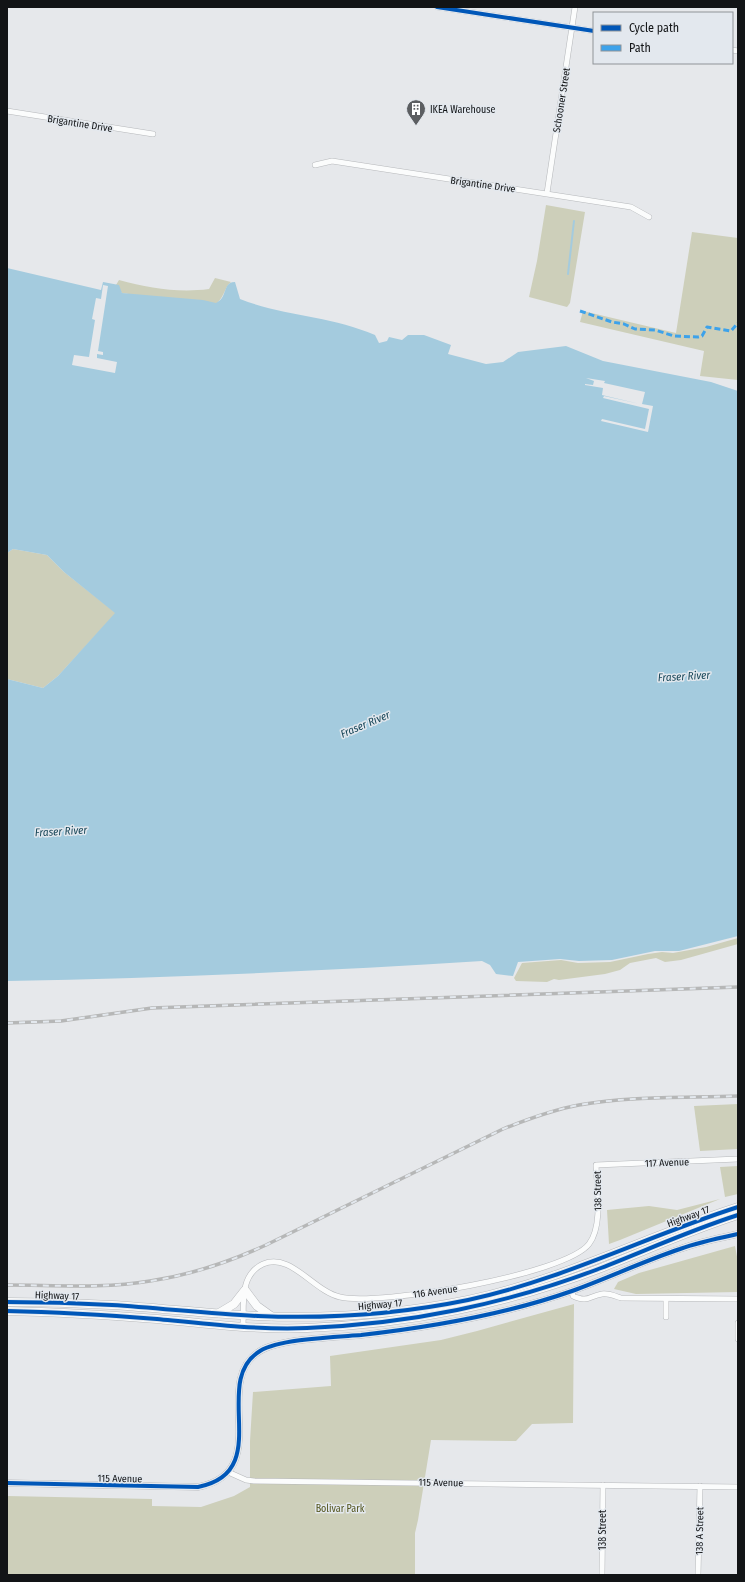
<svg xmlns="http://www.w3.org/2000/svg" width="745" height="1582" viewBox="0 0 745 1582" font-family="'Fira Sans Condensed',sans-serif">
  <rect width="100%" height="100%" fill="#e6e8eb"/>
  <g fill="#cdcfba">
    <path d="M546,205L585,212L570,303L567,307L529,297L537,261Z"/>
    <path d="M692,232L738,238V380L700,376L704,351L580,322L583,311L676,333Z"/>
    <path d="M215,278L231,282C224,288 225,296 217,303L250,312L122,293L116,285L119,280C149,288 178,293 209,289Z"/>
    <path d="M13,549L47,555L64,572L116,613L58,676L43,688L7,679V553Z"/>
    <path d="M738,938V944L681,960L665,962L656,958L630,963L620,970L605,974L559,980L554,979L547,982L516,981L514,978L522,963L561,960L578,963L610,962L648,954L662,952L673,953L706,947Z"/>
    <path d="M738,1104V1149L700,1151L694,1106Z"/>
    <path d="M738,1166V1194L725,1197L720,1167Z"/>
    <path d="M720,1199L620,1240L609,1244L607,1210L649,1206L677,1210Z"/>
    <path d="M735,1246L738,1262V1292L636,1294L614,1289L618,1282L639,1273Z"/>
    <path d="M574,1304L573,1423L532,1424L516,1441L431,1440L418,1520L415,1533V1575H7V1496L152,1499V1506L201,1507L234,1496L250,1487V1441L253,1392L331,1386L330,1356L441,1340L477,1331Z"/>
  </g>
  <path fill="#a4cbde" d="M7,268L101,290L103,282L119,285L122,293L203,300L216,303C219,301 222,299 223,296C226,290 226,282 235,282L240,299C283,316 332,316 375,335L379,343L387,341L389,337L402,340L408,335H424L451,345L448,354L486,364L503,362L518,352L566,346L603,361L711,382L738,391V936L679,951H655L612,960L579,961L560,959L518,962L513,976L496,974L490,965L482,961C324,971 166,978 7,981V679L43,688L58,676L115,613L64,572L47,555L13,549L7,553Z"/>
  <g fill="#e6e8eb">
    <path d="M103,285L108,286L98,351L103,352V355L97,354V358L117,362L115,373L72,365L74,355L89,357L95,320L92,319L96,298L101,299Z"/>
    <path d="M586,378L605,381L604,383L645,392L642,404L653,406L648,432L601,421L602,419L645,429L649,409L603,398L604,396L640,404L602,395L603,388L585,385V384L593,385L594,381Z"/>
  </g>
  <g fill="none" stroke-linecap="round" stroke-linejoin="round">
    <path stroke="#a4cbde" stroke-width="2" d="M568,274L574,221"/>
    <g stroke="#b6b8bb" stroke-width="6">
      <g id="minor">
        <path d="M437,7L594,31"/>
        <path d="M732,50L738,51"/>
        <path d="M7,111L153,134"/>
        <path d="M315,165L332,161L631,207L649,217"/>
        <path d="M547,193L575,7"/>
        <path d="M572,1291L573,1296C588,1303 589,1296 602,1294C608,1293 615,1296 621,1298L738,1299"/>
        <path d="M666,1299V1317"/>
        <path d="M243,1327C244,1305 239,1275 263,1264C291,1252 313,1291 340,1297C379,1306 565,1275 589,1244C603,1226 597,1188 596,1165L738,1159"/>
        <path d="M738,1339V1323"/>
        <path d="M228,1472L246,1480L254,1481L738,1487"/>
        <path d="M602,1575L603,1485"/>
        <path d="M698,1575L700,1486"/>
      </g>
    </g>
    <g stroke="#b6b8bb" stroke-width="7">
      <path id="tertiary" d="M7,1483L198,1487C276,1472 209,1382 260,1351C279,1339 336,1337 361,1335C432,1327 504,1315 572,1291C608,1278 644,1261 680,1249C699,1242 719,1238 738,1234"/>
    </g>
    <g stroke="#b6b8bb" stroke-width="9">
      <g id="trunk">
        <path d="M7,1302C42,1302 77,1303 112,1305C161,1308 210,1314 258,1316C328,1319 400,1314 468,1300C562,1280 647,1236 738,1207"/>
        <path d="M7,1311C57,1312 107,1315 157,1319C207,1324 258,1330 307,1328C357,1326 408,1320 457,1310C506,1300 554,1286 601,1268C647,1250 691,1230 738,1215"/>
        <path d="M219,1313L234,1304L245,1290L257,1306L271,1316"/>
      </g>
    </g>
    <use href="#minor" stroke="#fbfcfc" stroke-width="5"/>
    <use href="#tertiary" stroke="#fbfcfc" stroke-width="6"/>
    <use href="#trunk" stroke="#fbfcfc" stroke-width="8"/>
    <g stroke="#b6b7b7" stroke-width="3.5">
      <g id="rail">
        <path d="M7,1023L61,1021L152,1008L738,987"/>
        <path d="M7,1285C54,1285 103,1289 150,1281C191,1275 229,1262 266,1245L503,1129C528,1119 552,1110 579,1105C630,1096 686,1098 738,1096"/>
      </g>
    </g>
    <use href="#rail" stroke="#e3e8ee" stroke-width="2" stroke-dasharray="6" stroke-linecap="butt"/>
    <path stroke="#3da2ea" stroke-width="3" stroke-dasharray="6 3" stroke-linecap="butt" d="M580,311L612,322L624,324L635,329L655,330L674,336L698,337L702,336L707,327L731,331L738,323"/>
    <g stroke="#e3e8ee" stroke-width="6">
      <g id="cycleway">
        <path d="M437,7L594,31"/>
        <path d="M7,1302C42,1302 77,1303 112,1305C161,1308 210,1314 258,1316C328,1319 400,1314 468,1300C562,1280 647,1236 738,1207"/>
        <path d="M7,1311C57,1312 107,1315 157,1319C207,1324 258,1330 307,1328C357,1326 408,1320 457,1310C506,1300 554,1286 601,1268C647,1250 691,1230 738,1215"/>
        <path d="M7,1483L198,1487C276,1472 209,1382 260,1351C279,1339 336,1337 361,1335C432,1327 504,1315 572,1291C608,1278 644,1261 680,1249C699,1242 719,1238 738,1234"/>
      </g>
    </g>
    <use href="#cycleway" stroke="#0057b8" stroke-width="4"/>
  </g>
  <defs>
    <g id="building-pin" transform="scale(1)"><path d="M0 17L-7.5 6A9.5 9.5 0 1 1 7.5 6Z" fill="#5c5e61" stroke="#e3e8ee"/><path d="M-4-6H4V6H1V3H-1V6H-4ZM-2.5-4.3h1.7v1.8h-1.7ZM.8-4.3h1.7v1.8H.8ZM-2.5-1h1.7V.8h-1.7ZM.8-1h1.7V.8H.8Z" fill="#fff"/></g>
  </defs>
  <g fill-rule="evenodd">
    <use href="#building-pin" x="416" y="109"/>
  </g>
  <g text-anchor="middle" stroke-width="3" stroke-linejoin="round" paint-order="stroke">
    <g font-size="10" fill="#121416" stroke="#e3e8ee">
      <text transform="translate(561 100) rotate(-81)" y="4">Schooner Street</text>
      <text transform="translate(80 123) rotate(9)" y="4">Brigantine Drive</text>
      <text transform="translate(483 184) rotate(8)" y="4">Brigantine Drive</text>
      <text transform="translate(667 1162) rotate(-2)" y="4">117 Avenue</text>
      <text transform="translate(597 1191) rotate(-91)" y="4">138 Street</text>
      <text transform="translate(688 1216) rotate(-20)" y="4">Highway 17</text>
      <text transform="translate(435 1291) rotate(-8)" y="4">116 Avenue</text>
      <text transform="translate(57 1295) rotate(2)" y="4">Highway 17</text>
      <text transform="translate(380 1304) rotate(-5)" y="4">Highway 17</text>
      <text transform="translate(120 1478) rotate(1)" y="4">115 Avenue</text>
      <text transform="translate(441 1482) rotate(1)" y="4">115 Avenue</text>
      <text transform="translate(602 1530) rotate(-90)" y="4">138 Street</text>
      <text transform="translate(699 1531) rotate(-89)" y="4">138 A Street</text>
    </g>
    <g font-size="10" fill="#121416" stroke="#e3e8ee" text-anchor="start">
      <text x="430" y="113">IKEA Warehouse</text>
    </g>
    <g font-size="10" fill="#51531a" stroke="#e3e8ee">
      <text x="340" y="1512">Bolivar Park</text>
    </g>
    <g font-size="11" font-style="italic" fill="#174658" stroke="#e3e8ee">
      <text transform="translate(684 676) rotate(-3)" y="4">Fraser River</text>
      <text transform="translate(365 724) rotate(-23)" y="4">Fraser River</text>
      <text transform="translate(61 831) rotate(-3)" y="4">Fraser River</text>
    </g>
  </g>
  <rect width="745" height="1582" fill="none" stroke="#121416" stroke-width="16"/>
  <rect x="593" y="12" width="140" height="52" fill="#e3e8ee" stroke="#8f9398"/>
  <rect x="601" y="25" width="20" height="6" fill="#0057b8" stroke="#8f9398"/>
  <text x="629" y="32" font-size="12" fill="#121416">Cycle path</text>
  <rect x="601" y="45" width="20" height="6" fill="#3da2ea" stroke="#8f9398"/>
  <text x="629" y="52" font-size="12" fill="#121416">Path</text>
</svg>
